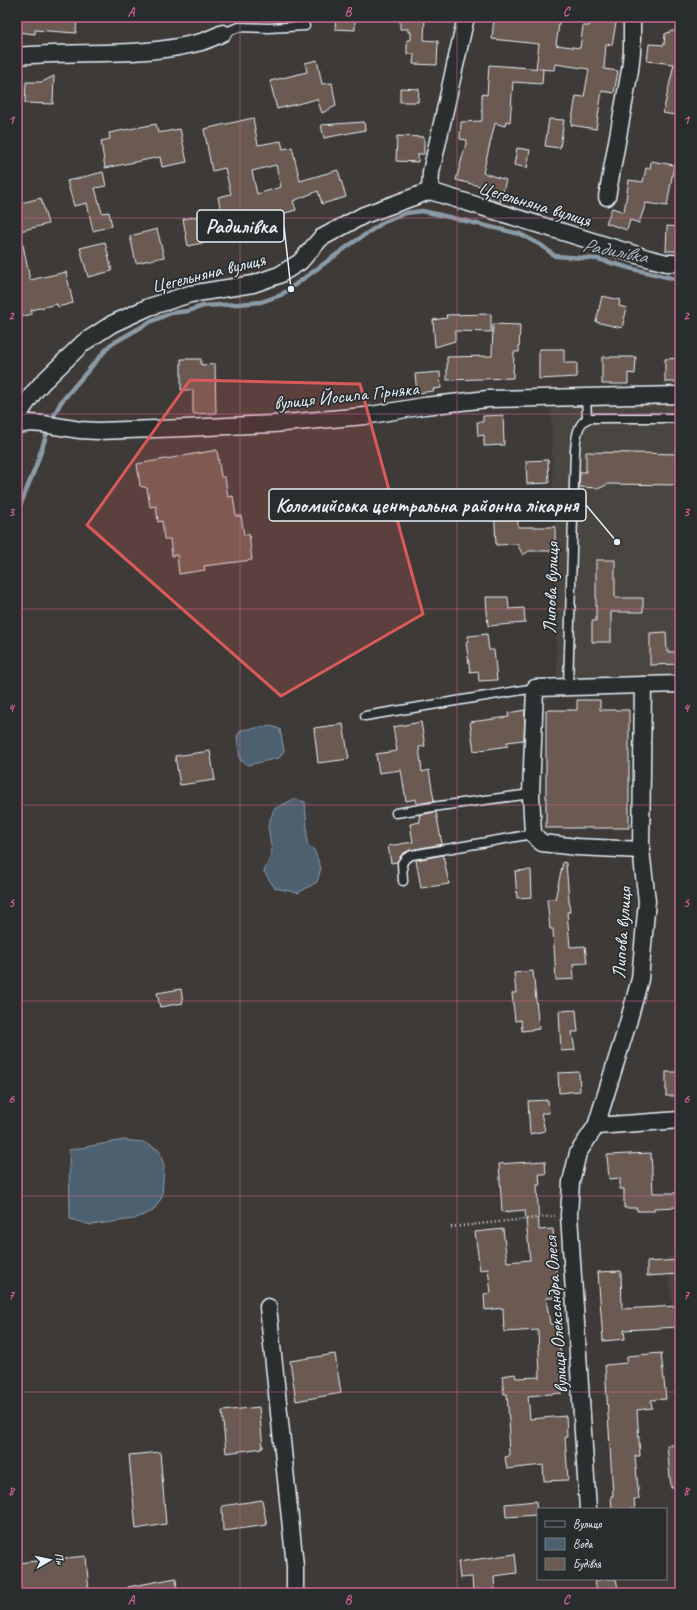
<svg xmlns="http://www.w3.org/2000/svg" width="697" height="1610" viewBox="0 0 697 1610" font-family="Caveat,sans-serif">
  <rect width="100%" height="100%" fill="#3d3a38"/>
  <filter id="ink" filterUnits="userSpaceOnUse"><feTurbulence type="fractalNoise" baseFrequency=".025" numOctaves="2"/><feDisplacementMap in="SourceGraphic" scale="8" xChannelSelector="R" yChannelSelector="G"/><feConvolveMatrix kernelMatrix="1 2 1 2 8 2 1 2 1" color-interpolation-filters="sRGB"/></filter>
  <g filter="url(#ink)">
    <g fill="#4a4440">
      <path d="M680,404V679L557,682L551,405Z"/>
      <path d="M668,1256H680V1411Z"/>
    </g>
    <g fill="#4d6170" stroke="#8b9ba6">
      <path d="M271,726L280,729L284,751L279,758L248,765L240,760L237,736L241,730Z"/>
      <path d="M294,799L305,802L307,826V843L314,850L321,868L317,882L298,893L275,888L264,872L272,852L268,826L274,809Z"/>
      <path d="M124,1140L143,1142L159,1150L164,1166L162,1197L153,1211L134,1219L91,1225L70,1219L69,1150Z"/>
    </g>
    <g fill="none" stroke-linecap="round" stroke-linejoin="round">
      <path stroke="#8b9ba6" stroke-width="4.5" d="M17,513L36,466L51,421L61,402L110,345L150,322L171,313L188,311L203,306L238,304L261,302L281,295L351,244L384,222L406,213L422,211L436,214L520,234L541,245L555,256L598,259L633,269L680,280"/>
    </g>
    <g fill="#6a5a51" stroke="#e8f1f8" fill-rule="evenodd">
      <path d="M17,17H77L76,33L35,30V34L17,32Z"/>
      <path d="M336,17H355V30L335,29Z"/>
      <path d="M400,17H425L424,40L438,41L437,65L413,64L414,54H407V40H411V32H408V29H400Z"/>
      <path d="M494,17H560L556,45L580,48L583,26H589L591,17H617L612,45L606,44L604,69L618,71L614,93L602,91L596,129L571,125L576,96L584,97L589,69L555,64L554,70L536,69L539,44L492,39Z"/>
      <path d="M672,31H680V105L677,104L674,115L663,113L674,64L647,61L649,44L664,45L665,34Z"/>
      <path d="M317,60L322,84L332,83L336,106L322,113L317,99L277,109L270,81L307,72L305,63Z"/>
      <path d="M489,65L543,69L542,84L513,82L510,122L506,121L505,126L495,123L483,173L506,180L500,203L488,199L491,189L456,180L467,140L460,139L461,122L482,121V94L487,95Z"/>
      <path d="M54,76L53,104L25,103L26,82H42Z"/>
      <path d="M400,88L419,89L418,102H400Z"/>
      <path d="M253,118L258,145L281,141L283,149L292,147L300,181L338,170L346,197L322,204L318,191L293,201L296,210L256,221L257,229L211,238V241L188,246L183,219L221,212L218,197L231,194L225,168L212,171L204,129ZM276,165L281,187L257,194L252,171Z"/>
      <path d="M549,119L564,120L560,148L545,146Z"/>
      <path d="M364,122L365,130L324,138L321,125Z"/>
      <path d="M156,124L158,133L180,129L187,162L162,167L160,157L105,168L101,141L110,139L109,133Z"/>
      <path d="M397,136L424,137V154H418V162L396,161Z"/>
      <path d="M517,148L530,150L527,168L514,165Z"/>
      <path d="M651,161L674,165L667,206L646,203L639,223L630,220L627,230L606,223L612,208L624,212L629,180L643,182L646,168L650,169Z"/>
      <path d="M103,172L106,186L95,188L102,213L109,212L112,226L93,231L87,203L74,206L67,181Z"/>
      <path d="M41,198L48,224L20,231L17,221V204Z"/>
      <path d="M667,226L680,227V251H666Z"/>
      <path d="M157,229L164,257L136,263L130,236Z"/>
      <path d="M105,242L112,271L88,277L80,248Z"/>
      <path d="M23,245L30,280L66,272L73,303L58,307L57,304L31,310L32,314L17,318V246Z"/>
      <path d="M602,296L620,300L619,306L627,308L622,328L596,322Z"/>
      <path d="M491,314V332L455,331V341L435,347L433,320L447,318L446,315Z"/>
      <path d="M493,324L520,325L519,352H514L513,378L447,380V357L492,356Z"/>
      <path d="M539,349H564V363H577V377L539,379Z"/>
      <path d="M602,357H636L635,374L628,373V384H602Z"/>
      <path d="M680,358V382H665V359Z"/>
      <path d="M181,359H201V365L215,364L216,413L193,414V390H181Z"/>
      <path d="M440,372L441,388L433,389L434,391L417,393L415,374Z"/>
      <path d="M503,415L504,445L484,446V435L478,436L477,422H483V416Z"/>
      <path d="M217,450L221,477H225L228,497L233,496L236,516H241L244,535L249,534L252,560L204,566L205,570L179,574L177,555L172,556L170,539H164L162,521L158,522L156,506L150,507L147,488L140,486L137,464Z"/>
      <path d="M586,452L680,454V485L608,484L600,488L579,487L580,472H586Z"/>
      <path d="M548,460L549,483L527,484L526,461Z"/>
      <path d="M500,495H517L518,527H555V551H529L523,555L517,544L496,545L494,506H500Z"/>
      <path d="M596,560H615V598H643V612H611V642H592V621H596Z"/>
      <path d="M486,597H508L509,609L524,608L525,623L488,626Z"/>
      <path d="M666,632L667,652H680V664L650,665V633Z"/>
      <path d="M487,634L489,650H494L497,680L479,681L478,671L470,672L466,642L468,641V636Z"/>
      <path d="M577,700H600V710H629V828H546V710H577Z"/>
      <path d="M525,710L524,740L507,742L508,746L474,751L470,722L509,717L508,713Z"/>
      <path d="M421,722L425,746L419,747L422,772L429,770L434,801L417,804L416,799L406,801L401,770L379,773L376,754L397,751L393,727Z"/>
      <path d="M343,724L349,759L318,763L314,728Z"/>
      <path d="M210,751L215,780L180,785L175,756Z"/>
      <path d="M436,812L442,844L410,850L402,854L397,862L391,863L388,846L413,842L410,824L420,822L419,815Z"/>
      <path d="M443,855L449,884L421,888L416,860Z"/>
      <path d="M563,862L566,863L570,912H567L570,947L585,946L587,963L573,964L574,979L556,980L553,929H550L547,899H555Z"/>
      <path d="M531,870L532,897L517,898L515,871Z"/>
      <path d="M533,971L539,1029L522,1031L521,1020L515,1021L512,993H516L514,973Z"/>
      <path d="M181,989L183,1003L160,1007L157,993Z"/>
      <path d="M576,1010L578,1032H572L575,1050L561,1051L559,1011Z"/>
      <path d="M579,1072L580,1091L559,1093L558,1073Z"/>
      <rect x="666" y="1072" width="14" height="24"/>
      <path d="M548,1100L549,1113H541L545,1131L530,1134L528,1101Z"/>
      <path d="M651,1153L653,1193H680V1207L654,1208V1211H637V1208H624V1189H620V1178L609,1179L607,1155Z"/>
      <path d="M545,1161L546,1174H539L540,1185H537L539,1230L553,1229L558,1298H546L550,1324H559L562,1393L528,1396L530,1419L566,1416L567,1437H565L568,1480L544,1481L543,1465L507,1469L505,1457L509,1456L508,1434H510L507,1394H504L502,1376L515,1374L516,1378L540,1377L538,1330L504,1332L503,1308L485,1310L484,1294L491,1293L488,1269L480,1270L475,1232L503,1229L507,1262L530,1260L525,1210L502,1212L499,1164Z"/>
      <path d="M680,1260V1274L647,1276V1262Z"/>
      <path d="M621,1271L622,1309L677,1306L679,1327L624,1330L625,1339L603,1341L598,1272Z"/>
      <path d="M661,1353L666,1399L651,1400L652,1408L637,1410L640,1456H635L639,1499H634L635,1509H612L611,1496H613L605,1365L627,1363V1356Z"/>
      <path d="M335,1354L341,1393L296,1401L290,1361Z"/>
      <path d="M259,1407L263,1448L226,1453L222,1411Z"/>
      <path d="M667,1445H680V1487L671,1488Z"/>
      <path d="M160,1452L166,1524L136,1529L129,1455Z"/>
      <path d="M262,1500L267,1525L223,1531L222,1506Z"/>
      <path d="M536,1501L537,1515L506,1517L505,1504Z"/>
      <path d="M515,1554L517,1573L494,1576L495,1593H473L472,1577L460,1578L458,1562Z"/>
      <path d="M86,1556L89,1593H17V1563Z"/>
      <path d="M176,1578L177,1593H128V1587Z"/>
      <path d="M602,1579H616L619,1593H597L595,1581Z"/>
    </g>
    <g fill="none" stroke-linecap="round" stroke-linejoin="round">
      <g stroke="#e8f1f8" stroke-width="11">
        <g id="lane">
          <path d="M223,33L239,27L268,28L305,26"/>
          <path d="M586,397L587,419"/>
          <path d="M568,687L575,450C576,439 577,421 590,418H680"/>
          <path d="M365,716L535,688"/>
          <path d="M396,813L439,806L531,794"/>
          <path d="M403,881L402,863L406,858L412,855L533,834"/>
        </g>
      </g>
      <g stroke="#e8f1f8" stroke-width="19">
        <g id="street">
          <path d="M17,56C77,50 142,58 201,42C208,40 216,36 223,33"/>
          <path d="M430,191L431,172L466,17"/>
          <path d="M607,197L630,70L632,51V17"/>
          <path d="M17,417L34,392L43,382L83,343L112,324L149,307L190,294L253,284L279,275L300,262L321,238L364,215L430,191L647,258L667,263H680"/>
          <path d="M17,425L30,423L43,424L80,430L98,431L185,428L273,424L365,416L424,406L488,399L680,395"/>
          <path d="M641,850L643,685"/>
          <path d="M596,1126L680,1120"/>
          <path d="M268,1307L295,1566V1593"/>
          <path d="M588,1509L569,1215L571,1182L578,1153L596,1126L628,1023L640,979L647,901L641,850L577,847L542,843L533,834L531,794L535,688L680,684"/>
        </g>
      </g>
      <path stroke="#e8f1f8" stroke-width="2.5" stroke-dasharray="1 3" stroke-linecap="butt" d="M451,1227L555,1216"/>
      <use href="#lane" stroke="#2a2d2e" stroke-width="8"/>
      <use href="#street" stroke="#2a2d2e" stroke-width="16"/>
    </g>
  </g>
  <path fill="#da5a5c" fill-opacity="0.2" stroke="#da5a5c" stroke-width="3" stroke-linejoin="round" d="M190,380L360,384L423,614L281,696L87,525Z"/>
  <path fill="none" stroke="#cf6492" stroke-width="1" stroke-opacity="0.55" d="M240,17V1593M457,17V1593M17,218H680M17,414H680M17,609H680M17,805H680M17,1001H680M17,1196H680M17,1392H680"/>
  <g text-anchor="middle" stroke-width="3.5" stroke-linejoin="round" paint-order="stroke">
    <g font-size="19" fill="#e8f1f8" stroke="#2a2d2e">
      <text transform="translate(535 203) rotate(17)" y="7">Цегельняна вулиця</text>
      <text transform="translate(208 272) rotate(-14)" y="7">Цегельняна вулиця</text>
      <text transform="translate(346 395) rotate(-6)" y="7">вулиця Йосипа Гірняка</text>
      <text transform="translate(550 588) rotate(-88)" y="7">Липова вулиця</text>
      <text transform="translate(621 933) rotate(-86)" y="7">Липова вулиця</text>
      <text transform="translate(555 1315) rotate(-94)" y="7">вулиця Олександра Олеся</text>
    </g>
    <g font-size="20" font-style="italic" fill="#aab7c2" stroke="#2a2d2e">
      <text transform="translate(615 250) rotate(11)" y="7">Радилівка</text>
    </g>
  </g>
  <path fill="none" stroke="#e8f1f8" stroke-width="1.5" d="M291 289L284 226M617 542L586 505"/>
  <g fill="#e8f1f8" stroke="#2a2d2e" stroke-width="1.5">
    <circle cx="291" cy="289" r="4"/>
    <circle cx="617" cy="542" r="4"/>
  </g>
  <g fill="#2a2d2e" stroke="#e8f1f8" stroke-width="1.5">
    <rect x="197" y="210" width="87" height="32" rx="4"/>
    <rect x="269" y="489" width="317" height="32" rx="4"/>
  </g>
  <g font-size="20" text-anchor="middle" font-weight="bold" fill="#e8f1f8">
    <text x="241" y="233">Радилівка</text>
    <text x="427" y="512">Коломийська центральна районна лікарня</text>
  </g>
  <rect width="697" height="1610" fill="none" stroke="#2a2d2e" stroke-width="44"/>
  <rect x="537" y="1508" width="130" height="72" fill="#2a2d2e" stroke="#767b7f"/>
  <rect x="545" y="1521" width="20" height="6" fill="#2a2d2e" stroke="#767b7f"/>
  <text x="573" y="1528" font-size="12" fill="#e8f1f8">Вулиця</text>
  <rect x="545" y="1538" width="20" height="12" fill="#4d6170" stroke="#767b7f"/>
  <text x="573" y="1548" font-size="12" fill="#e8f1f8">Вода</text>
  <rect x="545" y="1558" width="20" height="12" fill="#6a5a51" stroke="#767b7f"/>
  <text x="573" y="1568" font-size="12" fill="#e8f1f8">Будівля</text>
  <g transform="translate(50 1560) rotate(81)" stroke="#2a2d2e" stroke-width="3" paint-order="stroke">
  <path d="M0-3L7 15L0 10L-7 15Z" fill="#e8f1f8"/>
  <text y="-6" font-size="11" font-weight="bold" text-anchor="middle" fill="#e8f1f8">Пн</text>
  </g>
  <rect x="22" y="22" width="653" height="1566" fill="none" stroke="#cf6492" stroke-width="1.5"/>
  <g font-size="13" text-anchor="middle" font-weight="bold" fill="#cf6492">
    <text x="131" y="16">A</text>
    <text x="348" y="16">B</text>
    <text x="566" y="16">C</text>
    <text x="11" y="124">1</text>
    <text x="686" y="124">1</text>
    <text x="11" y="320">2</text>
    <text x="686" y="320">2</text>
    <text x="11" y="516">3</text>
    <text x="686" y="516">3</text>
    <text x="11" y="712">4</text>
    <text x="686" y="712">4</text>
    <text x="11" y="907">5</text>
    <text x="686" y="907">5</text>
    <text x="11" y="1103">6</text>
    <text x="686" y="1103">6</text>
    <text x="11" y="1299">7</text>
    <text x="686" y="1299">7</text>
    <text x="11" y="1495">8</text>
    <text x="686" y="1495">8</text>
    <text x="131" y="1604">A</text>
    <text x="348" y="1604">B</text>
    <text x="566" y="1604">C</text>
  </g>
</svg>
